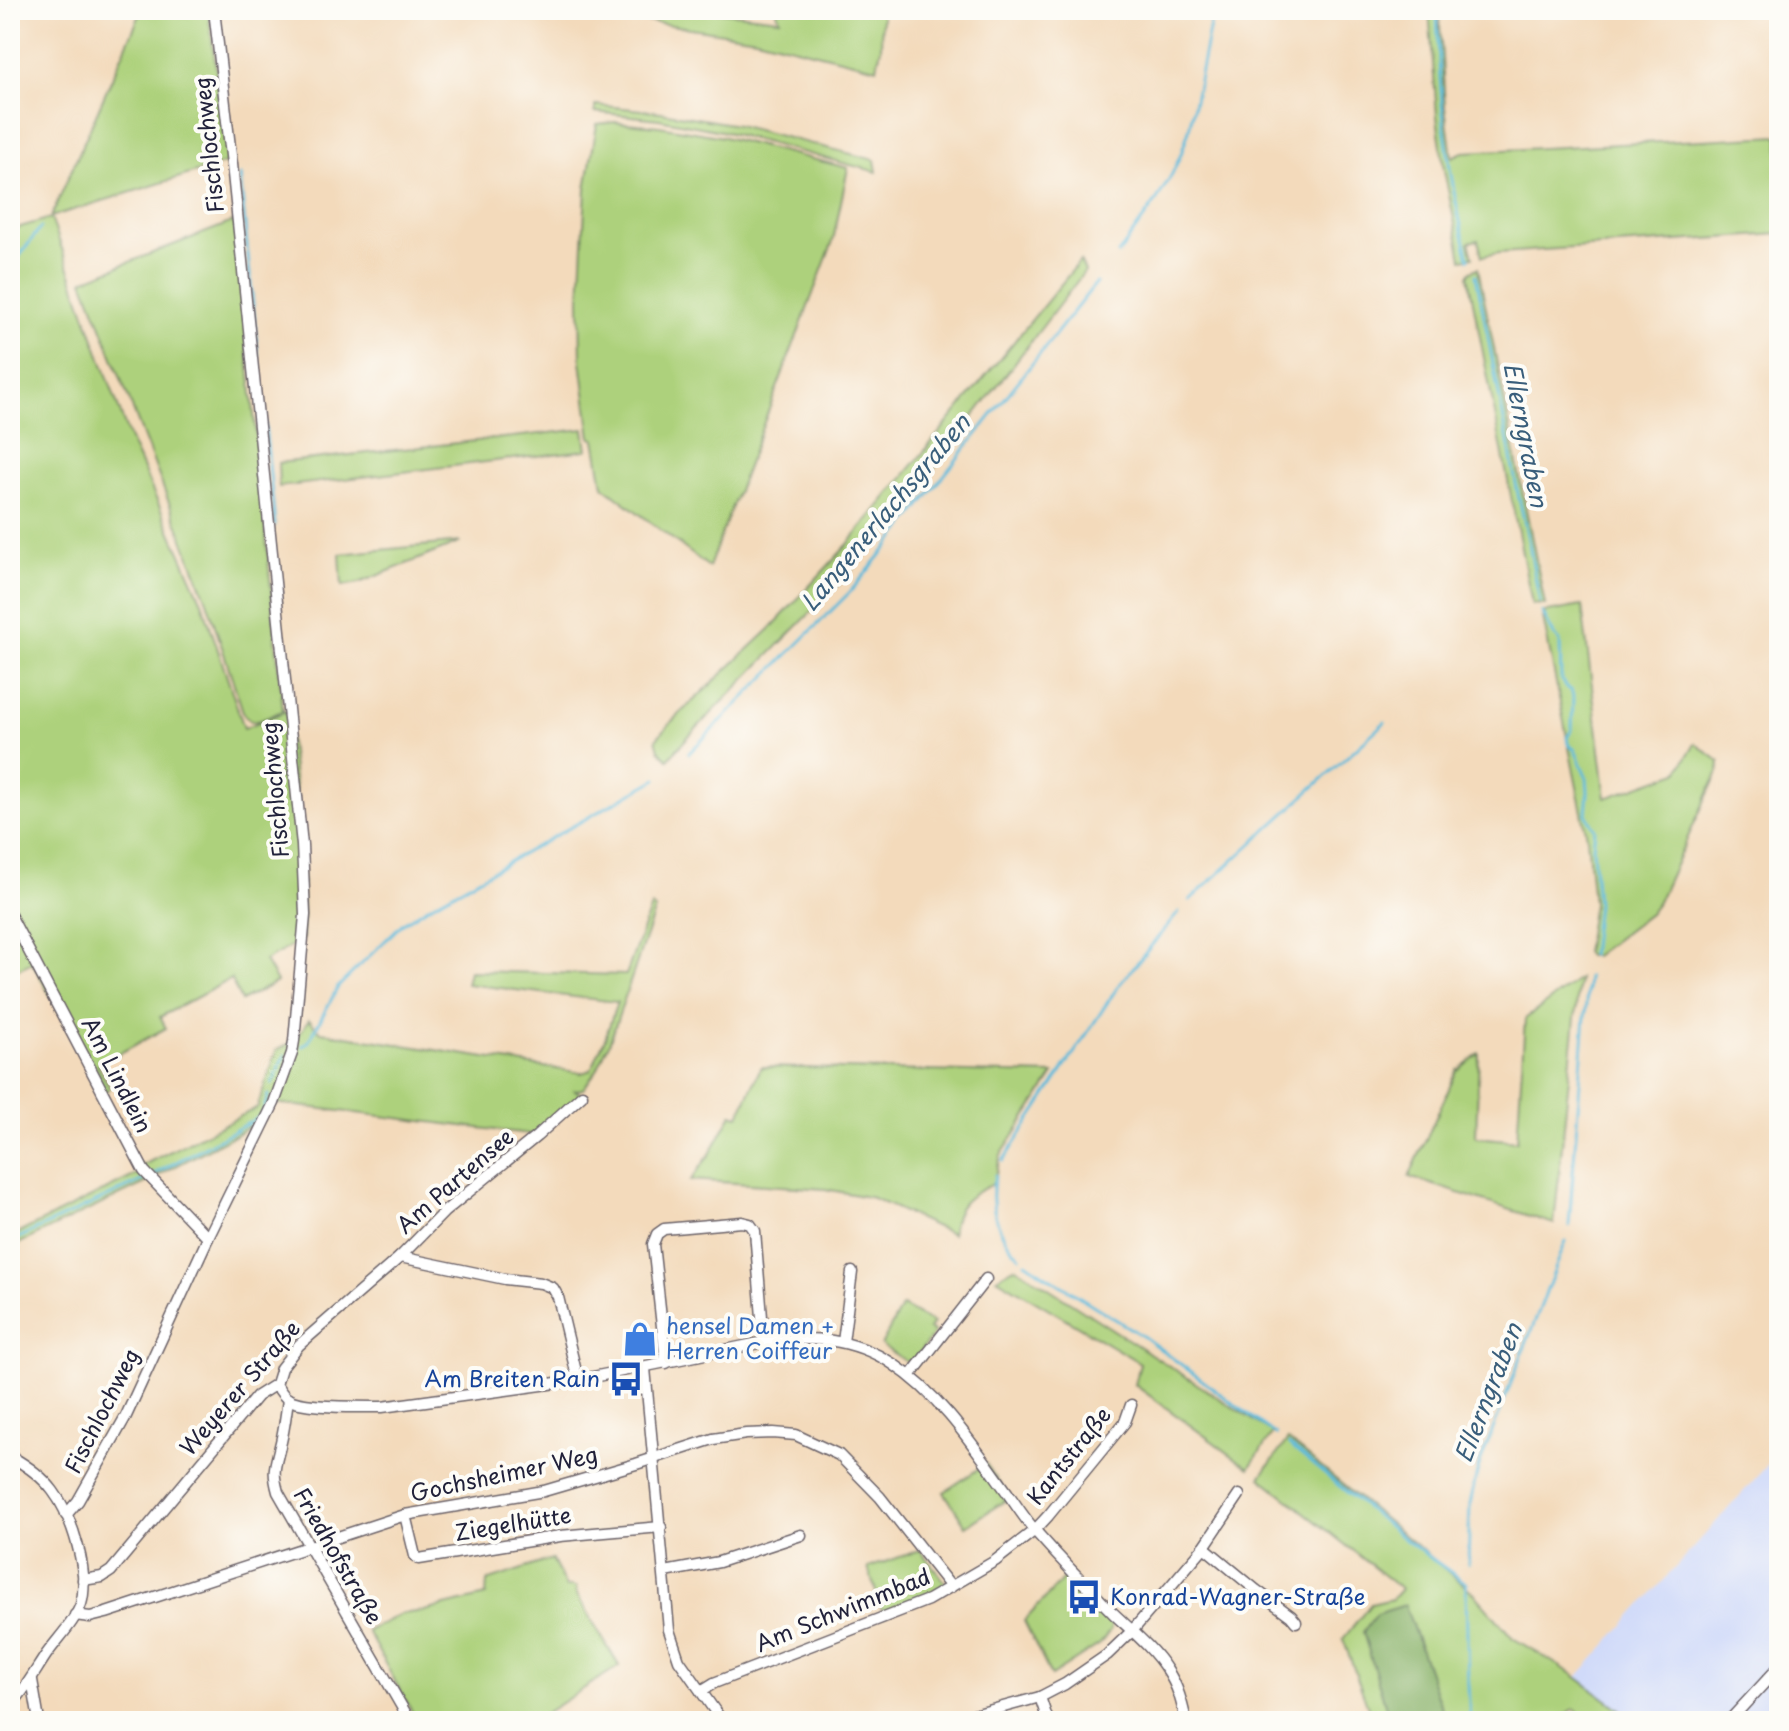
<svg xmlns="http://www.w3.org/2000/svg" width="1789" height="1731" viewBox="0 0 1789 1731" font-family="'Playpen Sans',sans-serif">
  <rect width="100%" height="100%" fill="#fdfcf7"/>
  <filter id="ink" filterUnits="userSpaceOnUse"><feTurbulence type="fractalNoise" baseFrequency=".0125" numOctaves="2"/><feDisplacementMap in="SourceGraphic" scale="16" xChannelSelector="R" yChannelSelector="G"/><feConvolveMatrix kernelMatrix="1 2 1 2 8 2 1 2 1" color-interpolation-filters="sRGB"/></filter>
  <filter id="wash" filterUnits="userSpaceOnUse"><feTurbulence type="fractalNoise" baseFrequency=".006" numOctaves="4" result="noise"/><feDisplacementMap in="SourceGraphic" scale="32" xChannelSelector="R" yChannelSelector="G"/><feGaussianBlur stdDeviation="1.8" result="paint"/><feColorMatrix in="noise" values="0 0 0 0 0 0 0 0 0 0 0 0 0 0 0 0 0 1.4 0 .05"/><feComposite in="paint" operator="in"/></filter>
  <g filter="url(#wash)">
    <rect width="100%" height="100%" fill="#f3dabb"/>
    <path fill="#d0daf9" d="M1779,1452V1721H1596L1570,1702L1578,1676Z"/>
    <g fill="#add17b" stroke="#687a5b" stroke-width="2">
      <path d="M142,10H208L229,162L51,217Z"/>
      <path d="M638,10H702L780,19L776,10H882L881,48L877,68L756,38L637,20Z"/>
      <path d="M1429,10H1439L1445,107L1452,157L1463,152L1779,136V234L1499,253L1482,256L1478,240L1469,242L1473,257L1462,259L1444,170L1437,117Z"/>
      <path d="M595,105L661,112L737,125L875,160L877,172L726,132L659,119L595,112Z"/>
      <path d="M615,122L659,126L724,137L848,168L833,241L709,567L603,486L595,439L591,438L581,361L580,299L586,189L597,124Z"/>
      <path d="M51,218L130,440L202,602L244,728L286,711L302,845L303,939L265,961L277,982L241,1001L231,979L160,1017L166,1028L98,1065L110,1088L104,1093L32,962L10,973V932L14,930L10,914V230Z"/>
      <path d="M235,221L283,711L256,721H251L244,715L207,601L83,280Z"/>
      <path d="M1080,261L1085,271L886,531L840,583L686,739L668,759L659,750L656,739L676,717L770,629L850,542Z"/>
      <path d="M1478,268L1545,605L1532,604L1468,276L1471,271Z"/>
      <path d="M584,429L587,450L279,487L278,463Z"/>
      <path d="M461,542L359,583L342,586L340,554Z"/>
      <path d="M1582,606L1606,798L1678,772L1695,743L1720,762L1719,770L1658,902L1649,914L1594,956H1588L1585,952L1593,904L1587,837L1542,613Z"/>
      <path d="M651,906L655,909L610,1041L597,1070L583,1089L575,1090L582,1095L537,1135L274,1103L265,1119L151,1179L152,1180L10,1248V1237L144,1171L141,1166L257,1108L277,1050L294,1041L309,1020L321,1032L582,1073L591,1070L605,1039L617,1002L466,984L469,971L626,975Z"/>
      <path d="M1579,979L1554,1224L1409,1177L1457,1071L1479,1053L1476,1137L1517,1141L1525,1019Z"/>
      <path d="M761,1067L1054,1074L1001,1155L993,1184C965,1198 956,1202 952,1234L873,1198L825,1189L691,1180L710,1154L732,1114L739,1116Z"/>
      <path d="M1016,1267L1273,1433L1249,1468L1135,1385L1140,1363L997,1278Z"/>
      <path d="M902,1306L933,1323L929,1329L934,1333L914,1360L907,1362L881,1345Z"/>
      <path d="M1288,1440L1474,1593L1513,1638L1571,1673L1636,1721H1592L1574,1709L1556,1721H1373L1343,1639L1371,1604L1392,1599L1401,1589L1260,1477Z"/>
      <path d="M986,1464L1009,1498L966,1526L944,1492Z"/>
      <path d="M920,1550L949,1587L884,1616L868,1568Z"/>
      <path d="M552,1559L566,1587H576L577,1595L619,1666L533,1721H417L367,1631L401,1614L424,1611L486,1596L487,1581Z"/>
      <path d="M1068,1574L1111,1620V1629L1100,1644L1051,1676L1024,1621Z"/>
    </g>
    <path fill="#8ab36b" stroke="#566a53" stroke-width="2" d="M1405,1605L1446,1721H1390L1363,1632L1376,1614Z"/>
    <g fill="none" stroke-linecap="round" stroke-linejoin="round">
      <g stroke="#5bb9da" stroke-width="3">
        <path d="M1437,10C1439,97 1447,175 1469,259"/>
        <path d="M240,175L275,525"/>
        <path d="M1118,254L1157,200L1172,174L1181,154L1189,130L1213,10"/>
        <path d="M10,269L41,227"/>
        <path d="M1476,275L1519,499C1528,533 1533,568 1540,602"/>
        <path d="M1542,612L1554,635L1560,641L1561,679L1565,687L1571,690L1573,696L1572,730L1567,737L1568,744L1575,750L1587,778L1588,792L1586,814L1595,829L1593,848L1597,904L1591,955"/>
        <path d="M689,753L850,592L886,549L1096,283"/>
        <path d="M1190,900L1385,722"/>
        <path d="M303,1046L309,1041L338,987L403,923L428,907L657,779"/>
        <path d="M272,1084L285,1055"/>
        <path d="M1003,1161L1119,985L1179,912"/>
        <path d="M154,1174L256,1119L263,1114L268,1095"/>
        <path d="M995,1175C988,1207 997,1234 1020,1257"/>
        <path d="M1569,1226L1588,977"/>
        <path d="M10,1242L143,1180"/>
        <path d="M1026,1262L1043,1274L1144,1337L1276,1435"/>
        <path d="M1289,1445L1407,1541L1466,1583L1468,1685L1470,1721"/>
        <path d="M1468,1564L1470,1504L1478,1468L1566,1241"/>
      </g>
    </g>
  </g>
  <g filter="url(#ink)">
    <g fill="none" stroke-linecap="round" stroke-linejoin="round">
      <g stroke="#6b6268" stroke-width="13">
        <g id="street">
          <path d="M10,915L144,1171L208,1238"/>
          <path d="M400,1257L505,1279L541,1283L553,1288L558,1297L578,1380"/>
          <path d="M843,1342L852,1272"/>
          <path d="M666,1363L653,1244L657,1234L664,1229L742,1222L750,1224L755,1231L764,1342"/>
          <path d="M645,1368L669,1630L679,1660L722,1721"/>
          <path d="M910,1376L986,1279"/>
          <path d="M276,1384C279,1389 282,1395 288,1399C301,1408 364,1407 382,1407L578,1380L764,1342C811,1336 852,1337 893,1364C942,1396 975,1448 1009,1495C1018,1508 1027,1522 1038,1534C1062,1561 1087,1587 1113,1613C1132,1631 1153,1648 1167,1670C1178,1686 1182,1703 1186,1721"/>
          <path d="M288,1399C286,1415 284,1431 280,1446C275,1467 272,1470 278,1492L410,1721"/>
          <path d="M10,1456C26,1465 42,1476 53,1491C72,1516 90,1573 81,1604C75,1622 57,1639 46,1655C34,1673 25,1690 10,1706"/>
          <path d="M66,1515L78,1501L126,1416L208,1238L274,1103L292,1053L294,1041L305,915L302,845L232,164L214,10"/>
          <path d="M405,1515L415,1556L419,1559L560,1536L661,1527"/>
          <path d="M1204,1547L1256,1590L1291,1616L1296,1622"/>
          <path d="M665,1572L719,1562L801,1535"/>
          <path d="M83,1580L102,1577L111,1571L257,1396L276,1384L281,1368L299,1345L400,1257L444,1212L537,1136L582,1095"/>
          <path d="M75,1615L90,1617L106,1613L405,1515L544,1491L636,1464L713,1439L746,1434L773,1433L796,1435L839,1455L880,1497L951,1587"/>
          <path d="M32,1680L39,1721"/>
          <path d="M701,1691L714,1683L928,1600L995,1561L1035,1530L1048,1516L1125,1422L1131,1405"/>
          <path d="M1040,1697L1048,1721"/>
          <path d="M952,1721L1040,1697L1065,1684L1107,1655L1132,1631L1204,1547L1239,1495"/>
          <path d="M1729,1721L1779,1667"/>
        </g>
      </g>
      <use href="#street" stroke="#fff" stroke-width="10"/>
    </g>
  </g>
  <defs>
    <g id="shop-bare" transform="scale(2.76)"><path d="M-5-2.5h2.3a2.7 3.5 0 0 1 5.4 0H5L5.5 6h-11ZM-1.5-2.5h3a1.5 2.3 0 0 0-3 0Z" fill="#3f7fe0" stroke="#fdfcf7" stroke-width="2.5" paint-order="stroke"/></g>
    <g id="bus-bare" transform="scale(2.76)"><path d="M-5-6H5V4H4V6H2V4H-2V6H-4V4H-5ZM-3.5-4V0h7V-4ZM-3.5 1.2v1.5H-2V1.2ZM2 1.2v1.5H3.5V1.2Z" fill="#1a4fb4" stroke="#fdfcf7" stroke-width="2.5" paint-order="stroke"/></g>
  </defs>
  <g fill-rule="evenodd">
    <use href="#shop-bare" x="640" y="1339"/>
    <use href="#bus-bare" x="626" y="1379"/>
    <use href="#bus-bare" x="1084" y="1597"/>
  </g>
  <g text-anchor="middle" stroke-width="8" stroke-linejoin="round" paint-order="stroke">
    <g font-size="22" fill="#22223b" stroke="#fdfcf7">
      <text transform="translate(209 145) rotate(-96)" y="8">Fischlochweg</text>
      <text transform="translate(275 790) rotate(-95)" y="8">Fischlochweg</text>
      <text transform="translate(117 1075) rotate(63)" y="8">Am Lindlein</text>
      <text transform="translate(455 1181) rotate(-41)" y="8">Am Partensee</text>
      <text transform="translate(240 1388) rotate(-49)" y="8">Weyerer Straße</text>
      <text transform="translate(102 1411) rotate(-63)" y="8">Fischlochweg</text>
      <text transform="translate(1069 1456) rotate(-51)" y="8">Kantstraße</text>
      <text transform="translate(504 1474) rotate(-12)" y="8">Gochsheimer Weg</text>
      <text transform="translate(513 1524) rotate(-9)" y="8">Ziegelhütte</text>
      <text transform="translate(338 1556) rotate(60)" y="8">Friedhofstraße</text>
      <text transform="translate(843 1610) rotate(-22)" y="8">Am Schwimmbad</text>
    </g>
    <g font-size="22" fill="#366cbe" stroke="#fdfcf7" text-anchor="start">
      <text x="666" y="1334">hensel Damen +<tspan x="666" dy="25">Herren Coiffeur</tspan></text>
    </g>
    <g font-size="22" fill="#164399" stroke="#fdfcf7" text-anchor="end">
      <text x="600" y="1387">Am Breiten Rain</text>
      <text x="1110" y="1605" text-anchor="start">Konrad-Wagner-Straße</text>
    </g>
    <g font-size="24" font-style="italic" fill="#395e7b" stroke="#fdfcf7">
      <text transform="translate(1525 435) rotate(79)" y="8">Ellerngraben</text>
      <text transform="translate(886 513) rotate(-50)" y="8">Langenerlachsgraben</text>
      <text transform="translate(1489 1393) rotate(-69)" y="8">Ellerngraben</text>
    </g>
  </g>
  <rect width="1789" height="1731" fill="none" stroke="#fdfcf7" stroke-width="40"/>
</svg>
